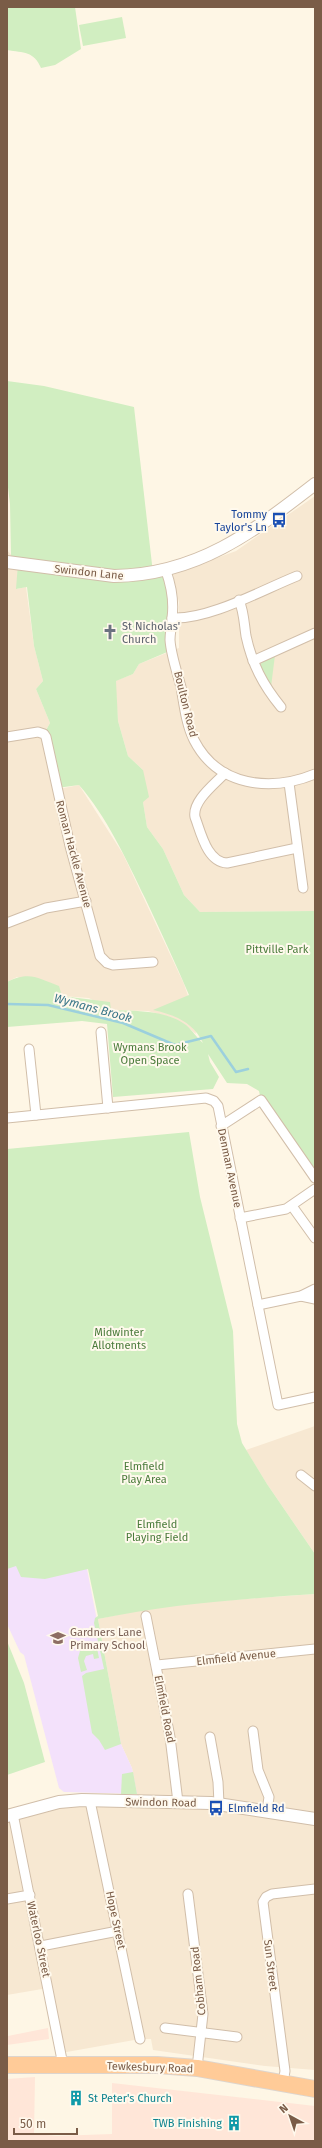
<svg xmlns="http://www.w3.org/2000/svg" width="322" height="2148" viewBox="0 0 322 2148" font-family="'Fira Sans',sans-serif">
  <rect width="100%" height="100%" fill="#fef6e5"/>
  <g fill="#f7e8d2">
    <path d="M315,496V911L200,912L184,895L163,849L147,827L143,802V770L128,756L118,721L115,681L133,674L139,664L179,648V603L173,574L236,551Z"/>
    <path d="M7,550L18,563L17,589L26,587L34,646L43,681L36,689L50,723L44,734L54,790L79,785L123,854L184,984L193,1011L196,1034L185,1025L173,1018L148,1011L111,1010L89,998L62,996L17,977L7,982Z"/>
    <path d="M315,1426V1554L267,1484L246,1450Z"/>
    <path d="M315,1594V2070L265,2066L153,2050L151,2039H140L61,2053L48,1988L7,1995V1816L59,1802H138L132,1768L121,1744L98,1619L145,1609L189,1603Z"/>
  </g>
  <g fill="#ffe6d8">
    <path d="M48,2028L49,2039L7,2045V2034L8,2036Z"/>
    <path d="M35,2077L34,2134L57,2136L112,2134V2083L315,2106V2141H7V2079Z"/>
  </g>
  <path fill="#f3e1fb" d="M7,1470L87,1569L121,1744L132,1768L137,1794L64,1792L59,1788L24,1655L20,1652L7,1624Z"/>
  <g fill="#d1eec1">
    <path d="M7,7H75L81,49L55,65L41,68C34,51 24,53 7,50Z"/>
    <path d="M122,17L126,38L83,46L79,25Z"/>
    <path d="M7,381L44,386L134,407L153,573L166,571L172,650L139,664L133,674L116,681L118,721L128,756L143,770L149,797L143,802L147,827L163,849L184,895L200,912L315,911V1178L261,1100L259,1091L247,1084L227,1083L208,1054L210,1062L219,1077L213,1089L113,1097L107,1024L82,1021L7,1027V982C30,971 37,978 59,986L62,996L110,1002L111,1010C136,1011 166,1010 186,1025C193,1031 197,1038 203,1043C193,1022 175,1015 153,1010L189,995C175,962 160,930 145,898C126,859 107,817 79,785L57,788L44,734L50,723L36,689L43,681L34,646L27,587L16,589L18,563L11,556L10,504L7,479Z"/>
    <path d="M275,655L271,687L268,686L260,666L263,660Z"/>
    <path d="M189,1132L200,1197L233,1331L237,1424L242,1443L267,1484L315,1554V1594C242,1599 170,1604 98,1619L121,1744L105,1750L99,1740L92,1733L82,1676L86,1673L104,1669L94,1623L95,1618L98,1616L88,1569L45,1579L21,1577L16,1566L7,1569V1149Z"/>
    <path d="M7,1641L24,1683L45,1762L7,1775Z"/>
    <path d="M97,1648L99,1658L94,1659L93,1654L86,1656L84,1661L87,1670L81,1672L78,1658L80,1651Z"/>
    <path d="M133,1772L137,1794H121L122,1774Z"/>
  </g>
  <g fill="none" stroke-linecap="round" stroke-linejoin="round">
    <path stroke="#9cd0dd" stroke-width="2.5" d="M7,1004L48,1005L123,1023L175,1045L211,1036L236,1072L248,1069"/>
    <g stroke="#d1bea9" stroke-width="11">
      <g id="minor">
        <path d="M166,571C171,585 174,603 172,618C172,626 170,632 170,640C171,655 177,672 181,687C184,704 186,724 194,740C218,787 271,792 315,774"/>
        <path d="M239,600C244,612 244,623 246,636C252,664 263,685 281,707"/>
        <path d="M172,618C209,620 262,590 297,576"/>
        <path d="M253,661L315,633"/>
        <path d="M7,737L38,732L44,734L46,737L70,846L100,956L107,963L113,965L153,962"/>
        <path d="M225,773C215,784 192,801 195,817C201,833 207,862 227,863L297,848"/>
        <path d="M289,783L303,888"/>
        <path d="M7,923L46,908L86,901"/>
        <path d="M101,1032L108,1108"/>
        <path d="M29,1049L36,1115"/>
        <path d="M7,1118L206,1098L214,1101L218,1106L278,1405L315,1397"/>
        <path d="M221,1126L261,1100L315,1178"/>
        <path d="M292,1206L315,1238"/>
        <path d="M240,1218L286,1209L315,1189"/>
        <path d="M301,1296L315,1299"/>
        <path d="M258,1305L301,1296L315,1289"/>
        <path d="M301,1475L315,1486"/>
        <path d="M146,1616L170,1737L178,1802"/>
        <path d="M157,1665L315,1649"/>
        <path d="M253,1731L258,1770L269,1797L267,1811"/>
        <path d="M210,1737L218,1782L219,1804"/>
        <path d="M90,1801L140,2039"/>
        <path d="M13,1814L63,2065"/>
        <path d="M188,1894L203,2014L197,2068"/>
        <path d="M7,1899L30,1895"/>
        <path d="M41,1946L118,1931"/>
        <path d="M165,2028L237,2037"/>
        <path d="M283,2083L285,2071L263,1902L266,1897L272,1894L315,1889"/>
      </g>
    </g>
    <g stroke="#d1bea9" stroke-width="14">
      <g id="tertiary">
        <path d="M7,562L114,576C197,575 253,532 315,484"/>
        <path d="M7,1816L59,1802L82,1800L211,1803L315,1819"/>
      </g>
    </g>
    <g stroke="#dcd5cf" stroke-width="18">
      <path id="trunk" d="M7,2065H157L197,2068L315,2089"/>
    </g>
    <use href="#minor" stroke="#fff" stroke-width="9"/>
    <use href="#tertiary" stroke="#fff" stroke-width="12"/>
    <use href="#trunk" stroke="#ffcb98" stroke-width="16"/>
  </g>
  <defs>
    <g id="bus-bare" transform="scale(1.2)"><path d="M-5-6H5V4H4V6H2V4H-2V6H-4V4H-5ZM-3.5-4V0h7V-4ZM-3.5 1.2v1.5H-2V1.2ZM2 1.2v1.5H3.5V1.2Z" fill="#1a4fb4" stroke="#fff9ed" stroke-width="2.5" paint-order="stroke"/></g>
    <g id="church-bare" transform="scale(1.2)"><path d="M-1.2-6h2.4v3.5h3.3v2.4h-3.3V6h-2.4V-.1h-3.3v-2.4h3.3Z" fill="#6b7280" stroke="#fff9ed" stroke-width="2.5" paint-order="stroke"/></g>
    <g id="school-bare" transform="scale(1.2)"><path d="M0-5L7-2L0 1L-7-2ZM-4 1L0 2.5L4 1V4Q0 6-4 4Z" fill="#8d6e63" stroke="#fff9ed" stroke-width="2.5" paint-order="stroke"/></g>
    <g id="building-bare" transform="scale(1.2)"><path d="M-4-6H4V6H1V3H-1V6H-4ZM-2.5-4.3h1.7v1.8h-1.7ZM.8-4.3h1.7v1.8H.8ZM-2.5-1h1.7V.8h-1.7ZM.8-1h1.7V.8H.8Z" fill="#0f9aa8" stroke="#fff9ed" stroke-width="2.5" paint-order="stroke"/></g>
  </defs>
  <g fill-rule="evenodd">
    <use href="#bus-bare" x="279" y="520"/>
    <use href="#church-bare" x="110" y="632"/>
    <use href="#school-bare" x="58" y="1638"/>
    <use href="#bus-bare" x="216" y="1808"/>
    <use href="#building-bare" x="76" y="2098"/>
    <use href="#building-bare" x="234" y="2123"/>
  </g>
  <g text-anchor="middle" stroke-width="4" stroke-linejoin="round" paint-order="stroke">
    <g font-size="11" fill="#164399" stroke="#fff9ed" text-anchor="end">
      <text x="267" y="518">Tommy<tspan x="267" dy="13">Taylor's Ln</tspan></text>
      <text x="228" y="1812" text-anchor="start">Elmfield Rd</text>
    </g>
    <g font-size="11" fill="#7a5c47" stroke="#fff9ed">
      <text transform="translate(89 572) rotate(6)" y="4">Swindon Lane</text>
      <text transform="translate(186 704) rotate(76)" y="4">Boulton Road</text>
      <text transform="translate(74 854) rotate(75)" y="4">Roman Hackle Avenue</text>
      <text transform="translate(230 1168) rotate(78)" y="4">Denman Avenue</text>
      <text transform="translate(236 1657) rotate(-6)" y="4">Elmfield Avenue</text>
      <text transform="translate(165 1709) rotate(79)" y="4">Elmfield Road</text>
      <text transform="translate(161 1802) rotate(1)" y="4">Swindon Road</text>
      <text transform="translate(116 1920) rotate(78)" y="4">Hope Street</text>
      <text transform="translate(39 1939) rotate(78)" y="4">Waterloo Street</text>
      <text transform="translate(271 1965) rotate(83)" y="4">Sun Street</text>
      <text transform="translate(198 1981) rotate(-96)" y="4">Cobham Road</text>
      <text transform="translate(150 2067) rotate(2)" y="4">Tewkesbury Road</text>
    </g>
    <g font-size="11" fill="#5b616d" stroke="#fff9ed" text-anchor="start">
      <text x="122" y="630">St Nicholas'<tspan x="122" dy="13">Church</tspan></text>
    </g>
    <g font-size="11" fill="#4a7b3b" stroke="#fff9ed">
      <text x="277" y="953">Pittville Park</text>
      <text x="150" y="1051">Wymans Brook<tspan x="150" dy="13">Open Space</tspan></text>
      <text x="119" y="1336">Midwinter<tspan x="119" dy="13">Allotments</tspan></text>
      <text x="144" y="1470">Elmfield<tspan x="144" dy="13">Play Area</tspan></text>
      <text x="157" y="1528">Elmfield<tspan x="157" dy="13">Playing Field</tspan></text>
    </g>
    <g font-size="11" fill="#785e54" stroke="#fff9ed" text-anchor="start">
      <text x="70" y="1636">Gardners Lane<tspan x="70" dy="13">Primary School</tspan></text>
    </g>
    <g font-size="11" fill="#0d838f" stroke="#fff9ed" text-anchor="start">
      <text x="88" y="2102">St Peter's Church</text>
      <text x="222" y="2127" text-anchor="end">TWB Finishing</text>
    </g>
    <g font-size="12" font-style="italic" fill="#3b7789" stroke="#fff9ed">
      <text transform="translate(93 1008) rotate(15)" y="4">Wymans Brook</text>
    </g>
  </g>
  <rect width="322" height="2148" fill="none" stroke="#7a5c47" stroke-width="16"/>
  <g transform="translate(290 2116) rotate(320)" stroke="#fff9ed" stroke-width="3" paint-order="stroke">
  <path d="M0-3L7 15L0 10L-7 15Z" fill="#7a5c47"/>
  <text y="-6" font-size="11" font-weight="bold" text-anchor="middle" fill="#7a5c47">N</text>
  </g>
  <path d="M14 2128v6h63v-6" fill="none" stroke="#7a5c47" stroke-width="2"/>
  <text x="20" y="2128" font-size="12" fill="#7a5c47" stroke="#fff9ed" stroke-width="3" paint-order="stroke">50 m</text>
</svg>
